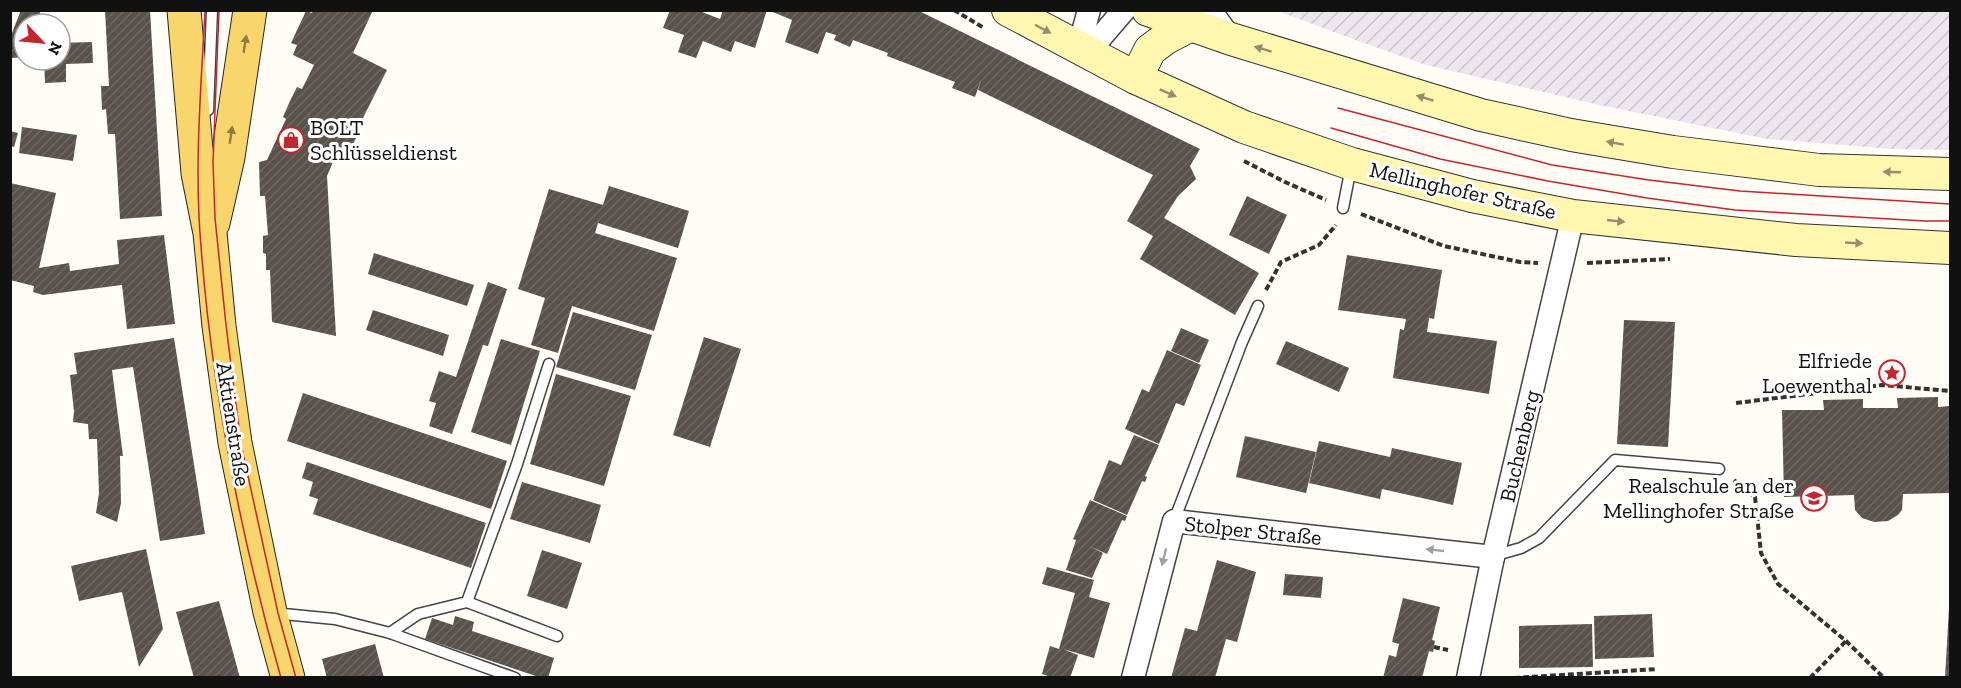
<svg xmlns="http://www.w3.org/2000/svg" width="1961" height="688" viewBox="0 0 1961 688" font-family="'Zilla Slab',serif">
  <defs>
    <pattern id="industrial-furrows" width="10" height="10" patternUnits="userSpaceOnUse" patternTransform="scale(1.5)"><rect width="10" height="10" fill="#eee6ef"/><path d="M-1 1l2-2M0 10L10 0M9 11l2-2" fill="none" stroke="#cbc4cc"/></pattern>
    <pattern id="building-hatch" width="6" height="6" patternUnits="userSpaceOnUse" patternTransform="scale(1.5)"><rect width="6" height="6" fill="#5a524d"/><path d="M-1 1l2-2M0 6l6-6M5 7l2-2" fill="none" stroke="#6d6662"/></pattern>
  </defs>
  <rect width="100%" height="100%" fill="#fffdf5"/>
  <path fill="url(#industrial-furrows)" d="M1278,11H1950V150L1893,149L1767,139L1595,104L1426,65L1350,38Z"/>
  <g fill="url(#building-hatch)">
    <path d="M21,10H41L36,24H24V57L12,58L10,38Z"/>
    <path d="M105,10H150L162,216L120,219L115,134H108L106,109L102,110L101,86H109Z"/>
    <path d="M313,10H373L353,53L387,70L356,132L349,130L358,134L346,159L336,155L327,176L336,336L272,322L270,270H266V254L263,253V236L268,235L265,196H260L259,162L267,160L286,119L283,117L290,101L297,87L302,89L314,65L293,55L297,45L291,43L306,11L312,13Z"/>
    <path d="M670,10H697L720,19L723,10H767L755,48L735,41L731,52L703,41L696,58L678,52L684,35L663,28Z"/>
    <path d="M768,10H917L1200,149L1190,166L1196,179L1178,196L1164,218L1259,273L1235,315L1140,259L1153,236L1127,221L1153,175L978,90L981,80L975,97L952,88L955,82L887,56L888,53L853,40L850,47L834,40L836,35L826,32L818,54L785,42L792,20Z"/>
    <path d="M92,42L93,63L66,64V82L45,83L44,60H60V43Z"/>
    <path d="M22,127L77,135L73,161L19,153Z"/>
    <path d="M10,131L18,133L14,147L10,146Z"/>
    <path d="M10,183L56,193L39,268L69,263L70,271L119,264L117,240L164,235L175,324L127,329L122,285L43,295L33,292L34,286L10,280Z"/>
    <path d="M609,186L689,211L678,248L598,223L595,233L677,258L654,331L572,306L558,353L531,345L545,298L518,289L549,189L603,205Z"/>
    <path d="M1247,196L1287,215L1269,254L1229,235Z"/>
    <path d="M374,253L474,285L467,306L368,274Z"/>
    <path d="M1347,255L1442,270L1434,319L1429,318L1427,332L1497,341L1489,394L1393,378L1400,329L1404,330L1406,319L1338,310Z"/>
    <path d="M488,282L507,289L488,346L483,345L452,434L429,426L436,403L429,401L439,371L456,377Z"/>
    <path d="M373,310L449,335L443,356L366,330Z"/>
    <path d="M573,312L652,335L635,390L556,367Z"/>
    <path d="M1624,320L1675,322L1668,447L1617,444Z"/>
    <path d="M1181,328L1209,340L1199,363L1171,351Z"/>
    <path d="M704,337L741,349L710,447L673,435Z"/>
    <path d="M174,338L205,534L160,541L133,367L112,370L123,456H120L121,503L117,522L96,513L99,493L97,439H89L88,424L73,422L74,411L70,375L77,374L74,353Z"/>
    <path d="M501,339L540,351L511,445L471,432Z"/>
    <path d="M1286,341L1349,368L1339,392L1276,364Z"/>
    <path d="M1167,350L1201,365L1184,406L1176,403L1159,444L1125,429L1142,389L1149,392Z"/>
    <path d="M556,374L631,396L604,486L530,464Z"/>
    <path d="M303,393L507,461L491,509L287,441Z"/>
    <path d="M1938,397V407L1950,406V493L1903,494L1902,510L1898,515L1888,521L1874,522L1862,518L1855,510L1854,495L1784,497L1782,410H1824L1823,400L1863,399V408H1898L1897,398Z"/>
    <path d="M1134,435L1159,445L1145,476L1147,477L1145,482L1142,481L1127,515L1093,500L1109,460L1121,465Z"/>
    <path d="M1245,436L1316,452L1306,493L1236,477Z"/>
    <path d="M1319,441L1390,457L1392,448L1462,463L1453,505L1382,489L1380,499L1309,483Z"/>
    <path d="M307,462L486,523L471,568L313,514L318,499L309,496L313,482L302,478Z"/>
    <path d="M522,482L601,505L590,543L510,519Z"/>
    <path d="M1090,500L1127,516L1125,521L1122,520L1107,554L1089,546L1103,553L1092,578L1066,570L1076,540L1073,539Z"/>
    <path d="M146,549L163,629L139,667L122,592L79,601L71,566Z"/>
    <path d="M542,550L582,563L567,609L527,596Z"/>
    <path d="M1217,560L1256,572L1237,642L1226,639L1215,678H1171L1185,628L1197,631Z"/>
    <path d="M1047,567L1094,580L1089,597L1110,603L1094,658L1063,649L1078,655L1070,678H1054L1042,674L1050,646L1059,649L1075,593L1042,584Z"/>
    <path d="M1285,574L1323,577L1321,598L1283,595Z"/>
    <path d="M1403,598L1440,607L1432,640L1435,641L1433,652L1429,651L1422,678H1383L1389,655L1396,657L1399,644L1392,642Z"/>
    <path d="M219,601L240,678H194L176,612Z"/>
    <path d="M1949,608H1950V678H1945Z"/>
    <path d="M1652,614L1654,657L1595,659L1594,616Z"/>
    <path d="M455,616L474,622L472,631L554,658L548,678H542L425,639L432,618L453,625Z"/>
    <path d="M1592,624L1593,667L1519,668V626Z"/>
    <path d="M375,644L384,678H327L322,659Z"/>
  </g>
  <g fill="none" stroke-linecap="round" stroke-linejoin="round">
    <g stroke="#444" stroke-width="13">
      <g id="service">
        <path d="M208,110L212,10"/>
        <path d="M1343,208L1351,167"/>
        <path d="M1174,521L1242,342L1258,306"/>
        <path d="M1493,556L1521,548L1539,538L1615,460L1719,469"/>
        <path d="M467,602L517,464L549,364"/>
        <path d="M273,613L335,619L390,633L515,678"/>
        <path d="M390,633L418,614L467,602L557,636"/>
      </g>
    </g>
    <g stroke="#444" stroke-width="25">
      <g id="minor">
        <path d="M1210,10L1231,39"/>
        <path d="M1079,47L1089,10"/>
        <path d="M1088,52L1124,10"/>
        <path d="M1133,678L1174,521L1493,557"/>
        <path d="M1468,678L1493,557L1573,216"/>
      </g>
    </g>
    <g stroke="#333" stroke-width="34">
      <g id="secondary">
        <path d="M1008,10L1136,78L1244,127L1352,164L1472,196L1573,216L1796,240L1950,248"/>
        <path d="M1148,10L1231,39L1481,115L1571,135L1673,152L1819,170L1950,174"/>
        <path d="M1136,78L1150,50L1166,38L1189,26"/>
      </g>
    </g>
    <g stroke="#222" stroke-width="35">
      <g id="primary">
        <path d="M184,10L198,173L210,233L219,326L235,443L270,612L288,678"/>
        <path d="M213,223L228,157L250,10"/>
      </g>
    </g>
    <g stroke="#333" stroke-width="4" stroke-dasharray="6 3" stroke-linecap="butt">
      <path d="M954,10L984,28"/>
      <path d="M1244,161L1285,182L1326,200"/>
      <path d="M1361,214L1444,246L1520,262L1538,263"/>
      <path d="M1587,263L1670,259"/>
      <path d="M1266,290L1281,262L1319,245L1336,225"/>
      <path d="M1736,403L1882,385L1950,391"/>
      <path d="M1734,480L1755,497L1761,553L1778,584L1846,641L1884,678"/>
      <path d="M1434,647L1448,650"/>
      <path d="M1514,678L1657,669"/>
      <path d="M1810,678L1846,641"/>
    </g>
    <use href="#service" stroke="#fff" stroke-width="10"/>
    <use href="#minor" stroke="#fff" stroke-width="22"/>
    <use href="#secondary" stroke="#fff6b0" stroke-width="32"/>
    <use href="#primary" stroke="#f9d66b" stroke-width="33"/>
    <g stroke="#c4262e" stroke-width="1.5">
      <path d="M205,10C201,89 194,168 201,246C212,392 241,537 281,678"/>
      <path d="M219,10L213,162L215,218L226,325L241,444L278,613L296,678"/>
      <path d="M1338,108L1552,165L1649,180L1740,191L1950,204"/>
      <path d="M1331,128L1440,159L1548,181L1647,198L1735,210L1925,221H1950"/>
    </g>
  </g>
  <defs><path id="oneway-solid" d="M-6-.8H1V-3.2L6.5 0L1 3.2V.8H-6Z" transform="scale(1.5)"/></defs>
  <g fill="#948f68">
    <use href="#oneway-solid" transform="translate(1043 29) rotate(28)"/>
    <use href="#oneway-solid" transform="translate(1263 49) rotate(-163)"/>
    <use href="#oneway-solid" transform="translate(1168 93) rotate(24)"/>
    <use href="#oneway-solid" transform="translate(1425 98) rotate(-163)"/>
    <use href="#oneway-solid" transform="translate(1615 143) rotate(-170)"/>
    <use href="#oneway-solid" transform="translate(1892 172) rotate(-178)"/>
    <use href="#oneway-solid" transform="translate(1616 221) rotate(6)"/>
    <use href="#oneway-solid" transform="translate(1854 243) rotate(3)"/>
  </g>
  <g fill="#917d42">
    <use href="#oneway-solid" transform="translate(245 44) rotate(-81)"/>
    <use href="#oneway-solid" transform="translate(231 135) rotate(-81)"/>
  </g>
  <g fill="#a0a0a0">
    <use href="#oneway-solid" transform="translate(1435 550) rotate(-174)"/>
    <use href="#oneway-solid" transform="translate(1164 557) rotate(104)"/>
  </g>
  <defs>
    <g id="shop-ring" transform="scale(1.35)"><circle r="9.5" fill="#fff" stroke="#c4262e" stroke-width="1.5"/><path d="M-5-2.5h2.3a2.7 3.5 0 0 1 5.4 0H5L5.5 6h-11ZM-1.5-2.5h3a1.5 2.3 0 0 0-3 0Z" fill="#c4262e"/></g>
    <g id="sight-ring" transform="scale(1.35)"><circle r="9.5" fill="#fff" stroke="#c4262e" stroke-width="1.5"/><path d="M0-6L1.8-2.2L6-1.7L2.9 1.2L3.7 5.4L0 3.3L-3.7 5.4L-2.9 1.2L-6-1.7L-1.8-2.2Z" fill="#c4262e"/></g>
    <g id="school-ring" transform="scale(1.35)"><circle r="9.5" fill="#fff" stroke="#c4262e" stroke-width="1.5"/><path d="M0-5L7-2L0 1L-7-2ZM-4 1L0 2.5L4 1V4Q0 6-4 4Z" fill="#c4262e"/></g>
  </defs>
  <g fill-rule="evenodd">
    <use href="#shop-ring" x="291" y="140"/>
    <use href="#sight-ring" x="1892" y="373"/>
    <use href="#school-ring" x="1814" y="498"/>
  </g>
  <g text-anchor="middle" stroke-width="6" stroke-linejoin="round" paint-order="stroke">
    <g font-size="22" fill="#111" stroke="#fff" text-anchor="end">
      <text x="310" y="135" text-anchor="start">BOLT<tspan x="310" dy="25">Schlüsseldienst</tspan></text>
      <text x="1872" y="368">Elfriede<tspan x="1872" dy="25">Loewenthal</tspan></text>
      <text x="1794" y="493">Realschule an der<tspan x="1794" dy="25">Mellinghofer Straße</tspan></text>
    </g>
    <g font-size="22" fill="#111" stroke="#fff">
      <text transform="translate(1463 190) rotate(13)" y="8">Mellinghofer Straße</text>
      <text transform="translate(234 424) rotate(81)" y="8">Aktienstraße</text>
      <text transform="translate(1519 446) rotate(-77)" y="8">Buchenberg</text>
      <text transform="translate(1253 530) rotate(6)" y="8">Stolper Straße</text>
    </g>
  </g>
  <rect width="1961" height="688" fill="none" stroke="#111111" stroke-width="24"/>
  <g transform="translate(42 42) rotate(116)"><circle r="28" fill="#ffffff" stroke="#a0a0a0" stroke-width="1.5"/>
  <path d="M0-4.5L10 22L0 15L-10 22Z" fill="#c4262e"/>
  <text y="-9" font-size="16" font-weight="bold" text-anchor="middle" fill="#111111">N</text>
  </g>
</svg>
